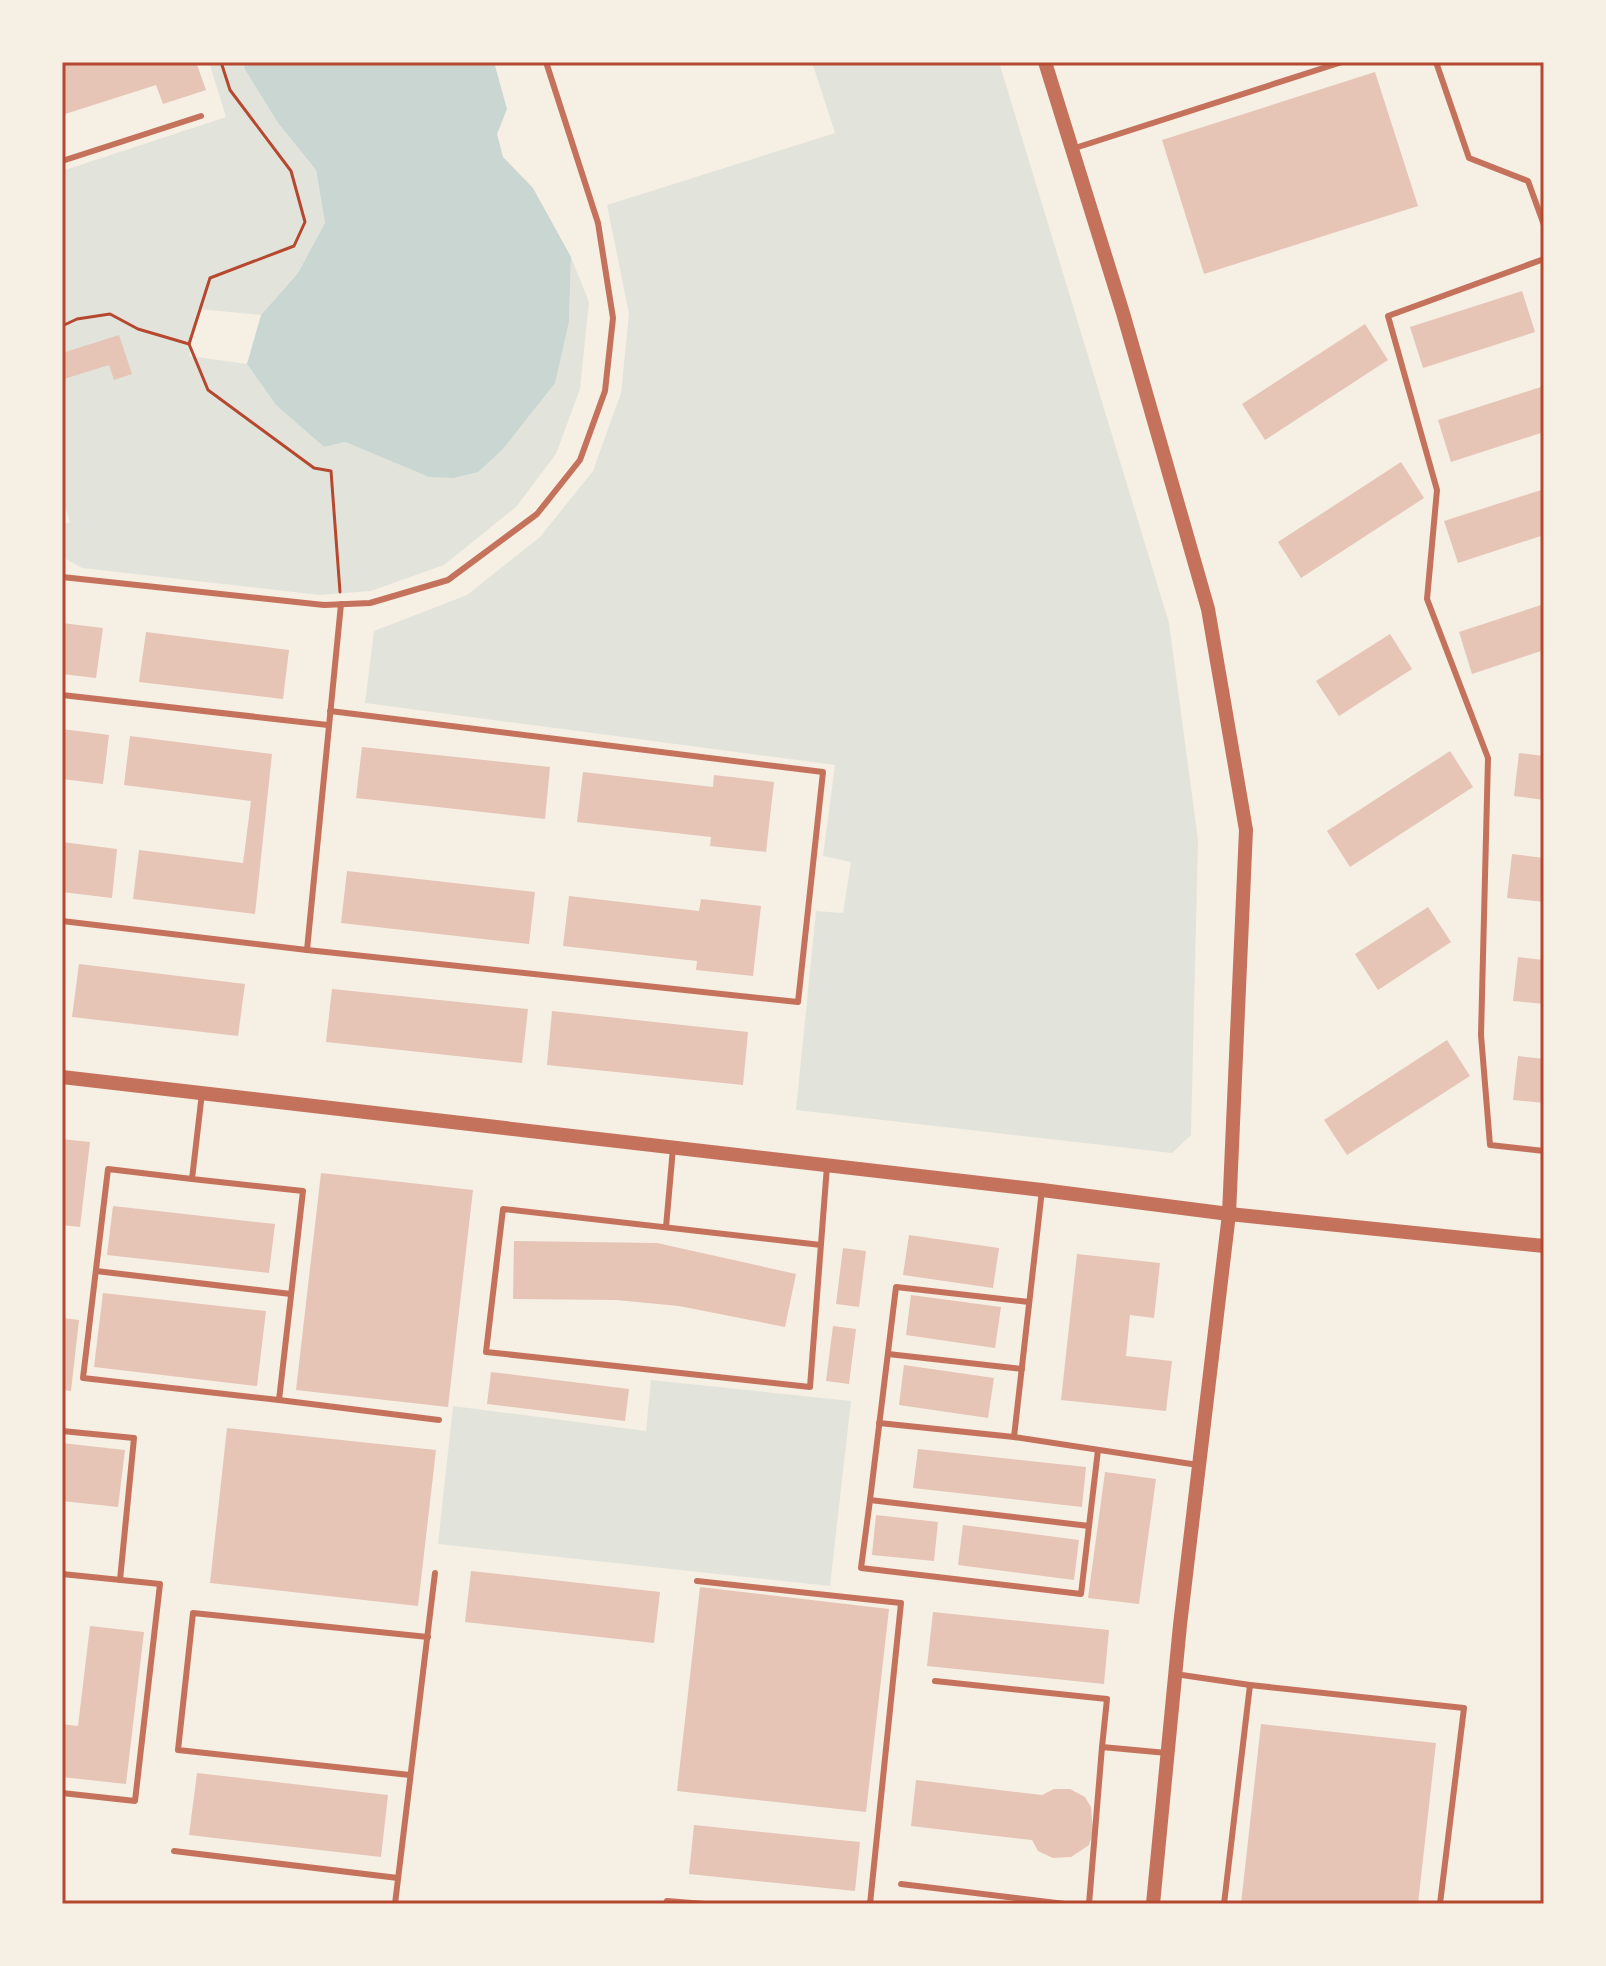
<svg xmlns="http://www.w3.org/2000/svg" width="1606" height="1966" viewBox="0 0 1606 1966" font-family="'Zilla Slab',serif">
  <rect width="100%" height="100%" fill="#f6efe4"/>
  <g fill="#e2e4dc">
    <path d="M209,62H246L244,68L278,123L316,170L325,223L298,273L261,315L198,309L189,356L247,364L276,405L324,447L345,442L429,477L569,321L571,257L589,302L580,389L556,454L516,507L444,565L371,591L320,595L82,568L66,559L62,548V525L70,522L62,497V171L226,117Z"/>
    <path d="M812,62H999L1169,623L1198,840L1191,1135L1172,1153L796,1110L816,911L843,913L851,862L823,856L835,765L365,703L374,631L467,595L540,537L593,471L621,393L629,314L607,205L835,133Z"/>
    <path d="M651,1380L851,1401L830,1586L438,1544L453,1406L646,1431Z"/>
  </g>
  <path fill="#c9d6d2" d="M246,62H494L507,109L497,134L503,157L533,188L571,257L569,321L555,383L502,450L478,472L453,478L429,477L345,442L324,447L276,405L247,364L261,315L298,273L325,223L316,170L278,123L244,68Z"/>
  <g fill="#e6c5b7">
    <path d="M62,62H196L206,90L163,104L156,85L62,115Z"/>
    <path d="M1375,72L1418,206L1204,274L1162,140Z"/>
    <path d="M1522,291L1535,332L1423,368L1410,327Z"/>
    <path d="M1365,324L1388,360L1265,440L1242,404Z"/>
    <path d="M119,335L132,374L114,380L109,365L64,379L62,371V353Z"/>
    <path d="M1544,386V432L1451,462L1438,420Z"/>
    <path d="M1401,462L1424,498L1301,578L1278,542Z"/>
    <path d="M1544,489V535L1458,563L1444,521Z"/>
    <path d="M1544,604V650L1472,674L1459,632Z"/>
    <path d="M62,623L103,628L96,678L62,674Z"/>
    <path d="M146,632L289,650L283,699L139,682Z"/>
    <path d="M1390,634L1412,669L1339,716L1316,681Z"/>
    <path d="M62,729L109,735L103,784L62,779Z"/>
    <path d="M130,736L272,754L255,914L133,899L139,850L243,863L251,801L124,785Z"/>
    <path d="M362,747L550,767L545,819L356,798Z"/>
    <path d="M1450,751L1473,787L1350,867L1327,831Z"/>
    <path d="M1519,753L1544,756V800L1514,796Z"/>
    <path d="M583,772L713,787L714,775L774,782L766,852L710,846L711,837L577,822Z"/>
    <path d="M62,842L117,849L112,898L62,892Z"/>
    <path d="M1512,854L1544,858V902L1507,898Z"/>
    <path d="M347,871L535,892L529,944L341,923Z"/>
    <path d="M569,896L699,911L701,899L761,906L753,976L696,970L697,961L563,946Z"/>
    <path d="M1428,907L1451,942L1378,990L1355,954Z"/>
    <path d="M1518,957L1544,960V1004L1513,1001Z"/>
    <path d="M79,964L245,984L238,1036L72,1017Z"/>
    <path d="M332,989L528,1009L522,1063L326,1042Z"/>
    <path d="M552,1011L748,1032L743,1085L547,1065Z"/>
    <path d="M1447,1040L1470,1076L1347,1155L1324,1120Z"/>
    <path d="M1518,1056L1544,1059V1103L1513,1100Z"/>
    <path d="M62,1139L90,1142L80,1227L62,1225Z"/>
    <path d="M321,1173L473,1190L448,1407L296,1390Z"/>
    <path d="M113,1206L275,1224L269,1273L107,1255Z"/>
    <path d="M909,1235L999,1248L993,1288L903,1275Z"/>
    <path d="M514,1241L657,1243L796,1274L785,1327L679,1306L616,1300L513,1299Z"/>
    <path d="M843,1248L866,1251L859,1307L836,1304Z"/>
    <path d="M1077,1254L1160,1263L1154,1318L1130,1315L1126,1356L1172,1361L1166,1411L1061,1400Z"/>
    <path d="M103,1293L266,1311L257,1386L94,1367Z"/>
    <path d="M911,1295L1001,1307L995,1348L906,1335Z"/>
    <path d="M62,1318L79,1320L71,1391L62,1390Z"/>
    <path d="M833,1326L856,1329L849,1384L826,1381Z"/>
    <path d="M904,1365L994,1378L988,1418L899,1405Z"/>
    <path d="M491,1372L629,1389L625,1421L487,1404Z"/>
    <path d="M227,1428L436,1450L418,1606L210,1583Z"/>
    <path d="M62,1443L125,1450L118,1507L62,1501Z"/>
    <path d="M918,1449L1086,1467L1082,1507L913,1488Z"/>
    <path d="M1105,1472L1156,1479L1139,1604L1088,1598Z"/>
    <path d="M876,1515L938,1522L934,1561L872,1555Z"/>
    <path d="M963,1525L1079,1540L1074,1580L958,1565Z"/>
    <path d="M471,1571L660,1592L654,1643L465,1622Z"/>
    <path d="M700,1587L889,1609L866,1812L677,1791Z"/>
    <path d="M933,1612L1109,1630L1104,1684L927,1666Z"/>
    <path d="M90,1626L144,1632L126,1784L62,1777V1724L78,1726Z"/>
    <path d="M1261,1724L1436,1743L1418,1904H1241Z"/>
    <path d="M197,1773L388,1795L381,1857L189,1835Z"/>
    <path d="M916,1780L1042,1795L1054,1789H1070L1085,1797L1091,1807L1093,1832L1089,1845L1071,1857L1053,1858L1038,1851L1032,1840L911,1826Z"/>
    <path d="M694,1825L860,1842L855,1891L689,1874Z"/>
  </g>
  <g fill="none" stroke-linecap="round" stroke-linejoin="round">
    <g stroke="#b5482f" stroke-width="3">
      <path d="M221,62L230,90L291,171L305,222L294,246L210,278L189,344L208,390L314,468L331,471L340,592"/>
      <path d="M62,326L77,319L110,314L138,329L189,344"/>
    </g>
    <g stroke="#c5725c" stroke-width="6">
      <path d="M1436,62L1469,158L1528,181L1544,225"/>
      <path d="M1072,149L1342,62"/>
      <path d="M62,161L201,116"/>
      <path d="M1544,259L1388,316L1437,490L1427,599L1488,758L1481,1035L1490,1145L1544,1151"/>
      <path d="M62,577L324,605L370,603L448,580L537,514L580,460L605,391L613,318L598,223L546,62"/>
      <path d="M62,695L328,725"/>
      <path d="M62,921L307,950L798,1002L823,772L330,711"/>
      <path d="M307,950L341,604"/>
      <path d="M192,1179L108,1169L83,1378L279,1400L303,1191L192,1179L202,1093"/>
      <path d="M1042,1190L1014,1437L1198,1465"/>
      <path d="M666,1227L673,1148"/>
      <path d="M821,1245L503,1209L486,1352L810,1387L827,1166"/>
      <path d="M96,1271L291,1294"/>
      <path d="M1029,1302L896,1287L870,1500L1089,1526L1098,1450"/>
      <path d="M888,1354L1022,1369"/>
      <path d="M279,1400L439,1420"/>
      <path d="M879,1423L1014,1437"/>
      <path d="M62,1431L134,1438L120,1580"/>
      <path d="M870,1500L861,1568L1081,1594L1089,1526"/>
      <path d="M62,1574L160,1584L135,1801L62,1793"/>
      <path d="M697,1581L901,1603L870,1904"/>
      <path d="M1175,1674L1250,1685L1464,1708L1440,1904"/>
      <path d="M935,1681L1107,1699L1102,1747"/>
      <path d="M410,1775L178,1750L193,1613L428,1637"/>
      <path d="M174,1851L398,1878"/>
      <path d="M901,1884L1065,1904"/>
      <path d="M667,1901L705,1904"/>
      <path d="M395,1904L435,1573"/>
      <path d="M1089,1904L1102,1747L1167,1753"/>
      <path d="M1224,1904L1250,1685"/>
    </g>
    <g stroke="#c5725c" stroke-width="14">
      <path d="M1045,62L1123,313L1208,609L1246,830L1229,1214L1180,1625L1153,1904"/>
      <path d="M62,1077L1042,1190L1229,1214L1544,1246"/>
    </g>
  </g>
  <rect width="1606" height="1966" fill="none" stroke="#f6efe4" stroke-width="128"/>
  <rect x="64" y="64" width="1478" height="1838" fill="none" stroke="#b5482f" stroke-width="3"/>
</svg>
